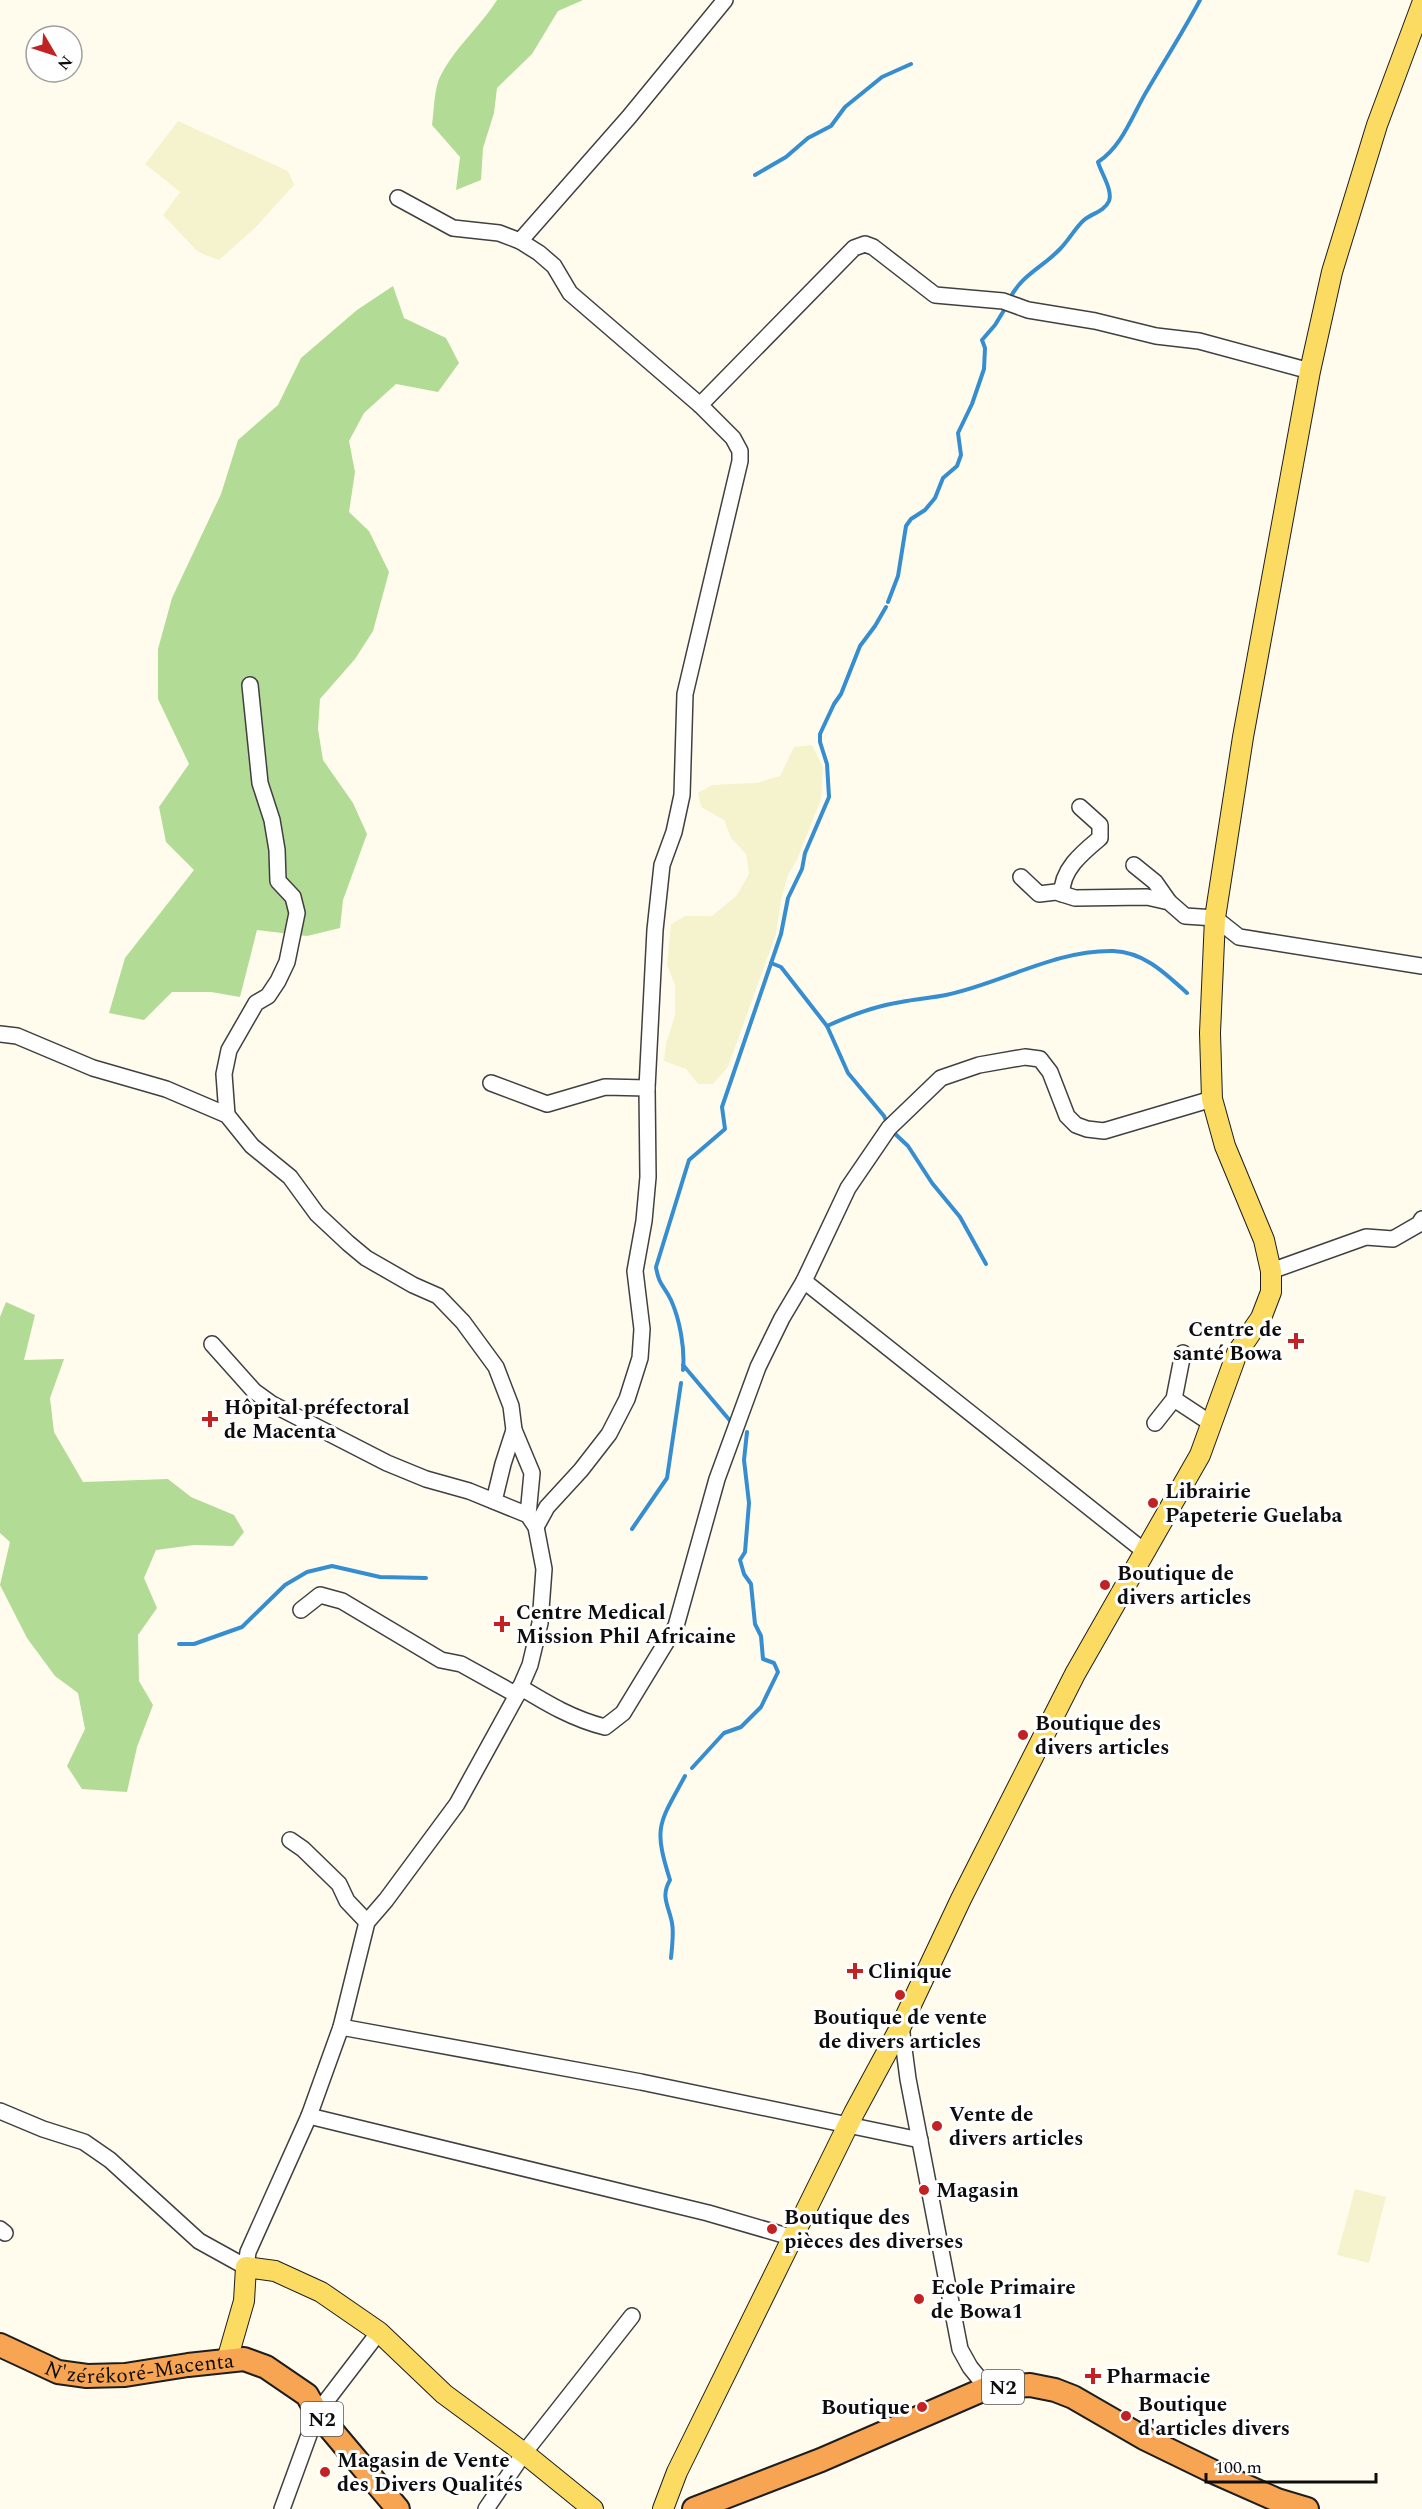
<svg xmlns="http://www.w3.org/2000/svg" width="1422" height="2509" viewBox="0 0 1422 2509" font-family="Spectral,serif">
  <rect width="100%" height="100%" fill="#fffcee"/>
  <g fill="#f5f3cd">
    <path d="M178,121L288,171L294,185L255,228L219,260L198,252L163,215L180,192L145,164Z"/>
    <path d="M812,745L823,767L821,799L797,860L788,875L781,900L776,934L728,1067L713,1084H698L686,1069L664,1061L666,1044L675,1015V985L667,965L671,924L685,916H712L737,895L749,874L746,854L731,838L724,820L701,807L698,793L712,785L756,783L780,776L794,747Z"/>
    <path d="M1355,2189L1386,2197L1369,2263L1337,2255Z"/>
  </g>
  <g fill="#b2db95">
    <path d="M497,0H583L558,11L532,54L497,88L494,113L483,148L481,180L456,190L460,157L432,125C434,111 434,92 439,79C453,49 480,27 497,0Z"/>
    <path d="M393,286L404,318L446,338L459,363L438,392L396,384L364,413L349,441L355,472L349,512L369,531L389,572L373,631L355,659L320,699L318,729L323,760L353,803L367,834L343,900L340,928L307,936L257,930L240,997L211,992H172L144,1020L109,1013L125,958L194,870L166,842L159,807L189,764L158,699V649L172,598L221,494L238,440L278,405L301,358L357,310Z"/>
    <path d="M6,1302L35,1315L24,1360L64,1359L50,1398L54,1432L83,1482L168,1479L191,1497L234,1515L244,1532L233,1546L194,1545L156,1550L144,1578L157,1608L138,1635L139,1681L153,1705L137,1747L127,1792L82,1789L67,1766L85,1729L78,1693L55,1676L27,1638L0,1585L10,1542L0,1533V1317Z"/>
  </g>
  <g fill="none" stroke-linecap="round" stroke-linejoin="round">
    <g stroke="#368ed0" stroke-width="4">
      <path d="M755,175L786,157L808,138L831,126L845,107L882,77L911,64"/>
      <path d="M1009,300C1021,275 1042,268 1060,249C1069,240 1075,228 1084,220C1092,213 1104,212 1109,201C1113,190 1101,173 1098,162C1123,146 1133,113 1148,89C1165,60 1184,30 1200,0"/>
      <path d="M888,602L898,576L906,526L911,519L925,510L935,498L943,478L957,466L961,455L958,433L972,404L984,369L985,348L982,340L995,325L1006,307"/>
      <path d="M771,963L781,967L827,1026L848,1073L884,1116L888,1125"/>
      <path d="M827,1026C851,1015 875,1006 901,1002C916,999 931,998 946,995C1003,983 1054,950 1113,951C1144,952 1165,973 1187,993"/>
      <path d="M892,1131L908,1146L932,1183L960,1217L986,1264"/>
      <path d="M683,1365L732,1423"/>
      <path d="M683,1370C685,1349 680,1320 671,1300C664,1285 659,1286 656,1267L689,1160L725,1129L722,1107L781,934L788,898L802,869L805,853L829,797L827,764L820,742V734L834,704L841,694L860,646L875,626L886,607"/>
      <path d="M632,1529L667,1478L681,1383"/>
      <path d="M179,1644H194L242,1627L285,1585L307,1572L332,1566L380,1577L426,1578"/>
      <path d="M692,1768L724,1733L741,1727L761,1707L778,1672L774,1663L763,1659L761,1636L755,1624L751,1584L744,1574L740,1560L745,1552L749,1503L744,1460L747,1432"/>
      <path d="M671,1958C672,1947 674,1933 672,1923C669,1906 660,1897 670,1880C653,1826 659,1824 685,1776"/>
    </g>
    <g stroke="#404040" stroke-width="18">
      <g id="minor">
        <path d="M398,198L453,228L499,233L520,241L539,253L554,266L570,293L700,405L733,438L740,451V461L685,694L682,795L674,832L662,865L655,930L647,1088L648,1177L644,1221L635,1271L642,1329L640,1358L627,1399L609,1434L581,1470L547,1507L536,1527"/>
        <path d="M520,241L629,117L725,0"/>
        <path d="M700,405L854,248L865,244L873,247L935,295L1003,301L1028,310L1095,321L1156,336L1199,341L1310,371"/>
        <path d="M1134,865L1155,882L1169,902"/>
        <path d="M1021,877L1039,894L1056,892L1075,898L1147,897L1169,902L1185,916L1215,918L1239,937L1422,966"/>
        <path d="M1062,894C1061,870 1082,853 1100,838V825L1080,807"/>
        <path d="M0,1034L17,1036L93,1068L166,1089L227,1115L252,1146L290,1177L317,1214L348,1243L366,1258L413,1285L438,1296L463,1322L496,1367L511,1406L514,1430L532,1473L528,1515"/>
        <path d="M491,1083L547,1104L605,1087L647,1088"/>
        <path d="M227,1115L224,1074L229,1050L256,1003L268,996L278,981L287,962L297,913L293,897L278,881L277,850L272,820L260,783L250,685"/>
        <path d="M1271,1271L1366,1237L1393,1239L1419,1224L1422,1219"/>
        <path d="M804,1281L1144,1551"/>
        <path d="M1174,1399L1212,1424"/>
        <path d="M1155,1423L1174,1399L1183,1353"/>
        <path d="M494,1501L503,1464L514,1430"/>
        <path d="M301,1610L320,1595L342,1601L441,1660L461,1664L517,1695"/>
        <path d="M520,1687C548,1704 573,1719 605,1727L623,1713L676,1626L717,1479L758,1367L782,1318L804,1281L848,1188L889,1128L941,1078L979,1065L1025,1057L1040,1059L1050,1072L1067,1116L1076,1125L1087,1129L1104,1131L1212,1099"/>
        <path d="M290,1840L303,1849L339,1884L347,1901L367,1922"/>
        <path d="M901,2026L908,2079L960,2349L970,2367L987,2388"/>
        <path d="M341,2027L641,2082L920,2140"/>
        <path d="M0,2111L43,2129L84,2142L110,2160L199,2241L246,2267L248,2252L309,2116L341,2027L367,1922L386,1900L457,1804L517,1695L530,1665L540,1623L544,1569L536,1527L528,1515L469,1491L426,1479L387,1463L272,1404L254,1391L212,1344"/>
        <path d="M309,2116L708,2213L794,2238"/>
        <path d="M0,2229L5,2233"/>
        <path d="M282,2509L317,2413L379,2332"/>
        <path d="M486,2509L524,2453L632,2316"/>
      </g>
    </g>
    <g stroke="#1e1e1e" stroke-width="22">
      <g id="major">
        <path d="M227,2360L244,2301L246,2267L275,2271L321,2292L379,2332L444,2394L524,2453L593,2509"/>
        <path d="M663,2509L677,2472L854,2113L901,2026L961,1899L1075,1674L1200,1455L1237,1353L1261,1318L1271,1292V1271L1264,1240L1225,1146L1212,1099L1210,1033L1215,918L1243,737L1310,371L1332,272L1377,125L1422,4"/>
      </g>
    </g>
    <g stroke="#1e1e1e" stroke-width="26">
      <g id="highway">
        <path id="s1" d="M0,2345L58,2372L87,2376L125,2375L188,2365L244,2359L266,2367L307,2395L317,2413L398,2509"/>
        <path d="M694,2509L821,2460L987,2388L1030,2385L1055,2390L1073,2397L1144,2438L1216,2473L1277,2500L1307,2509"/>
      </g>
    </g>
    <use href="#minor" stroke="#fff" stroke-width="15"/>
    <use href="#major" stroke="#fbdb61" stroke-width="20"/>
    <use href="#highway" stroke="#f7a453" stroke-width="22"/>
  </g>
  <g fill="#c12224" stroke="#fff" stroke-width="2">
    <path d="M1293 1332h6v6h6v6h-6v6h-6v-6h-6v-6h6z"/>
    <path d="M207 1410h6v6h6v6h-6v6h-6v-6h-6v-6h6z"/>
    <circle cx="1153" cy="1503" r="6"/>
    <circle cx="1105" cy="1585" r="6"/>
    <path d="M499 1615h6v6h6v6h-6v6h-6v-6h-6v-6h6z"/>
    <circle cx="1023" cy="1735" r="6"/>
    <path d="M852 1962h6v6h6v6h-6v6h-6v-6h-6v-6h6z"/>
    <circle cx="900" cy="1995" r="6"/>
    <circle cx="937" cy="2126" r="6"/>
    <circle cx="924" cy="2190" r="6"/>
    <circle cx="772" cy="2229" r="6"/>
    <circle cx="919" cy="2299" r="6"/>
    <path d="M1090 2367h6v6h6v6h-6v6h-6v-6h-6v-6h6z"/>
    <circle cx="922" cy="2407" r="6"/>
    <circle cx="1126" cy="2416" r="6"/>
    <circle cx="325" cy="2472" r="6"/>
  </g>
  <g text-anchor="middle" stroke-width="6" stroke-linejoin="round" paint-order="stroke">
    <g fill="#fff" stroke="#565656" stroke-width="1.5">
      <rect x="982" y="2370" width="42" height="34" rx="4.5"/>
      <rect x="301" y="2402" width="42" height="34" rx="4.5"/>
    </g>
    <g font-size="20" font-weight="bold" fill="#0d0d0d">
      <text x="1003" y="2394">N2</text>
      <text x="322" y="2426">N2</text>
    </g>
    <g font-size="21" font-weight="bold" fill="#0d0d0d" stroke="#fff" text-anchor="start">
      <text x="1282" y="1336" text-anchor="end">Centre de<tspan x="1282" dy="24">santé Bowa</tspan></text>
      <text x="224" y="1414">Hôpital préfectoral<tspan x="224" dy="24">de Macenta</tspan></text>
      <text x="1165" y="1498">Librairie<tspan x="1165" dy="24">Papeterie Guelaba</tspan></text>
      <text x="1117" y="1580">Boutique de<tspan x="1117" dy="24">divers articles</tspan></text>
      <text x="516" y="1619">Centre Medical<tspan x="516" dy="24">Mission Phil Africaine</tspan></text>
      <text x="1035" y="1730">Boutique des<tspan x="1035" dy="24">divers articles</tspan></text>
      <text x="868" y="1978">Clinique</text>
      <text x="900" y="2024" text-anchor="middle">Boutique de vente<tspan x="900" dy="24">de divers articles</tspan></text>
      <text x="949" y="2121">Vente de<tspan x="949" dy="24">divers articles</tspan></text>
      <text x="936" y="2197">Magasin</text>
      <text x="784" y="2224">Boutique des<tspan x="784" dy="24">pièces des diverses</tspan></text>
      <text x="931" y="2294">Ecole Primaire<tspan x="931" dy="24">de Bowa1</tspan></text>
      <text x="1106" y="2383">Pharmacie</text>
      <text x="1138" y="2411">Boutique<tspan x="1138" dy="24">d'articles divers</tspan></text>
      <text x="910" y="2414" text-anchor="end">Boutique</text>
      <text x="337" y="2467">Magasin de Vente<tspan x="337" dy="24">des Divers Qualités</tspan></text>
    </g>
    <g font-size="21" fill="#0d0d0d" stroke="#fff">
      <text dy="7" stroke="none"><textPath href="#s1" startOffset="146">N'zérékoré-Macenta</textPath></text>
    </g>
  </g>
  <g transform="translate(54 54) rotate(129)"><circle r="28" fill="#ffffff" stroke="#9e9e9e" stroke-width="1.5"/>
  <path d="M0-4.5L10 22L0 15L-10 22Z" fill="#c12224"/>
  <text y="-9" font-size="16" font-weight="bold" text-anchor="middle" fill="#0d0d0d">N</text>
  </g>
  <path d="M1206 2473v9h170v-9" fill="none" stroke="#0d0d0d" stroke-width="3"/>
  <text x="1215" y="2473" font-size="18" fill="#0d0d0d" stroke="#ffffff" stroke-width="4.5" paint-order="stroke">100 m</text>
</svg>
